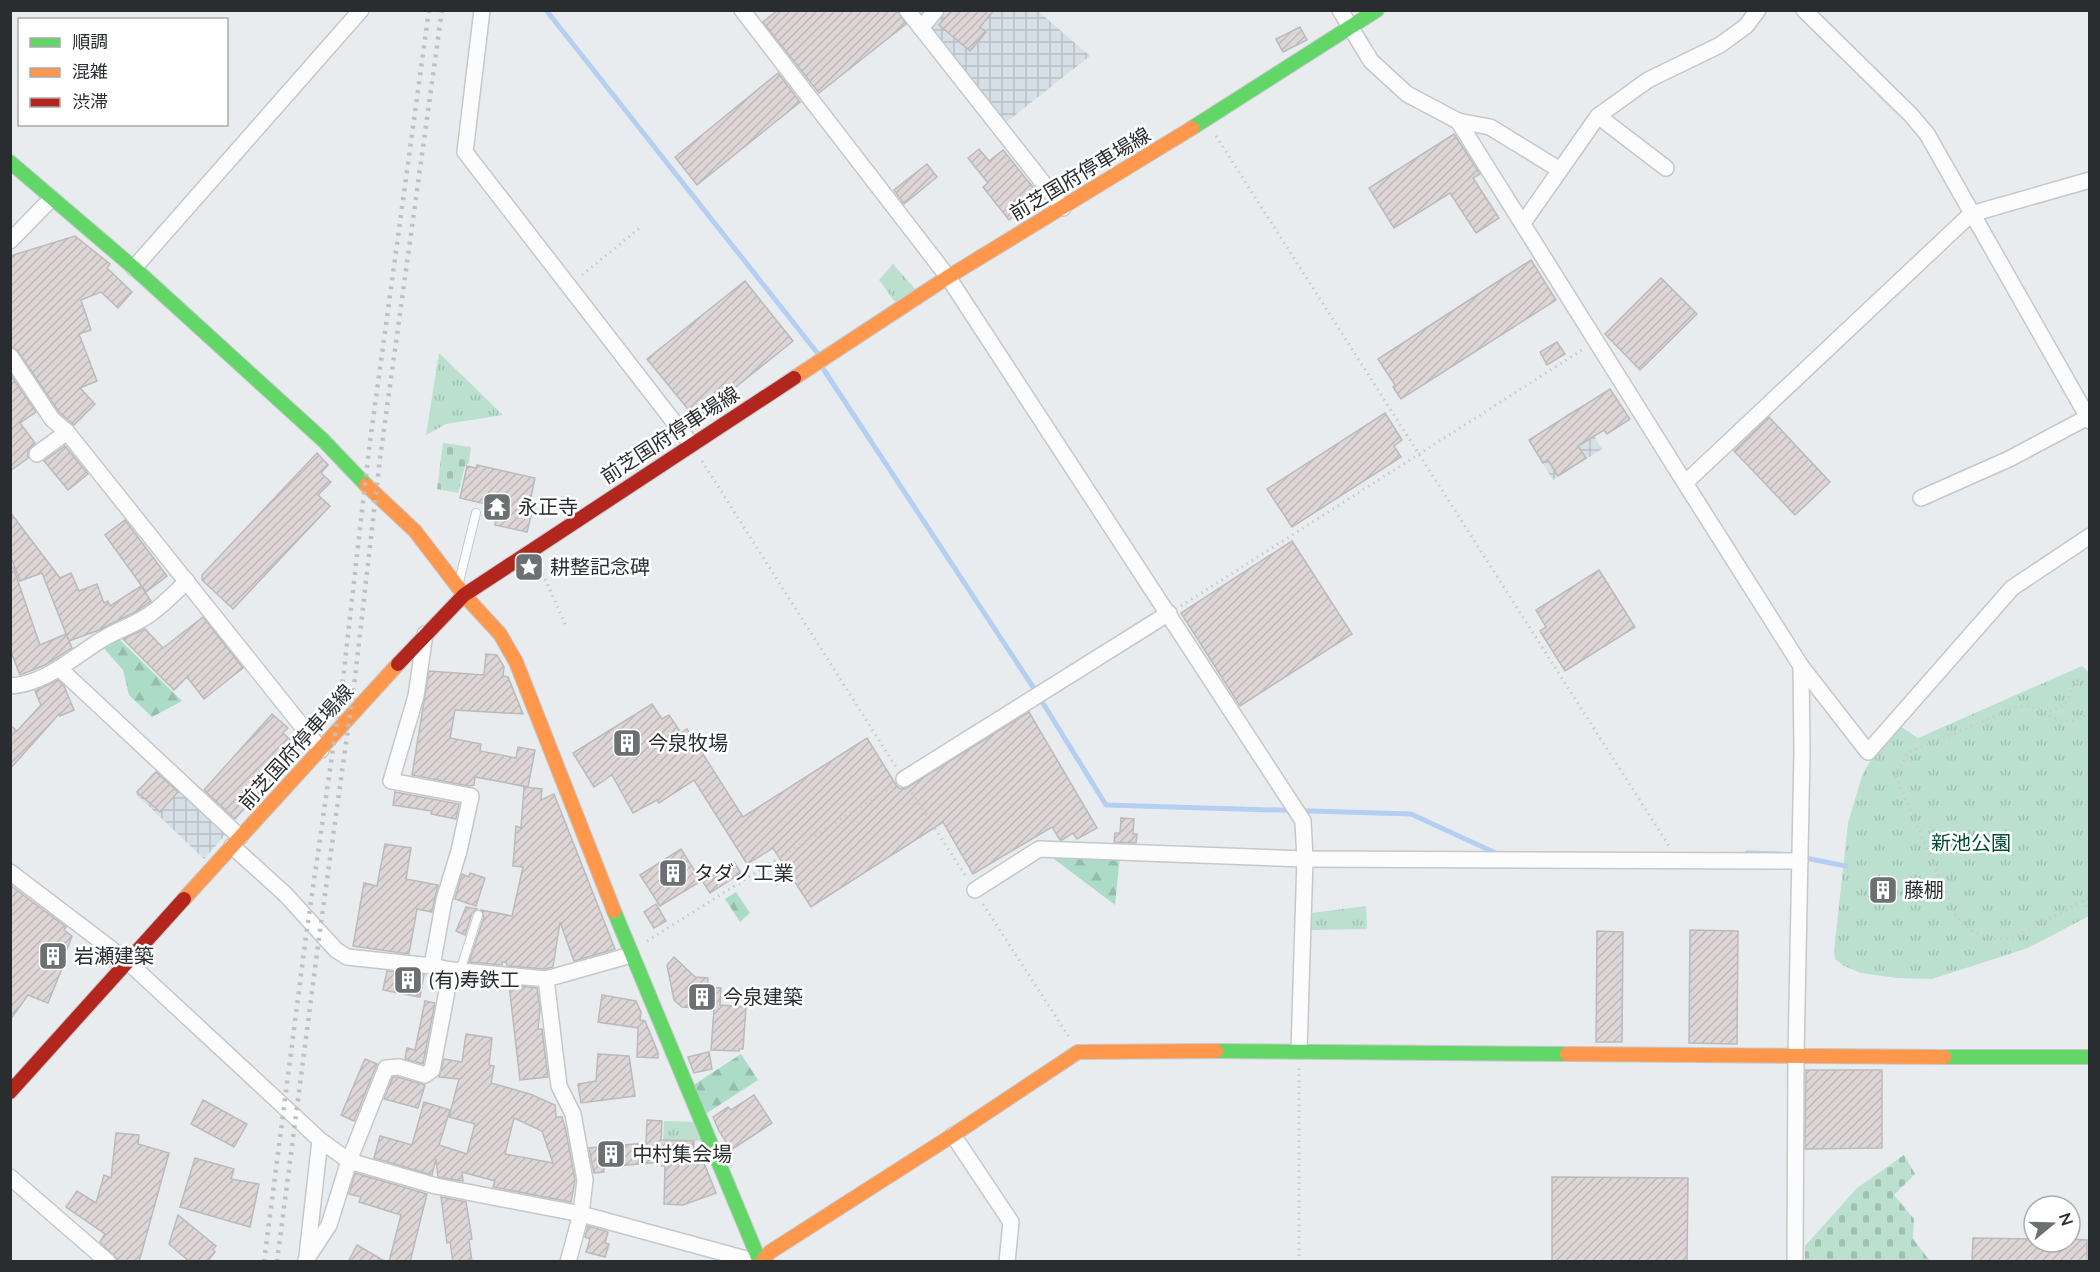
<svg xmlns="http://www.w3.org/2000/svg" width="2100" height="1272" viewBox="0 0 2100 1272" font-family="Lato,'Noto Sans JP',sans-serif">
  <defs>
    <pattern id="industrial-grid" width="8" height="8" patternUnits="userSpaceOnUse" patternTransform="scale(1.5)"><rect width="8" height="8" fill="#d6dfe5"/><path d="M0 4h8M4 0v8" fill="none" stroke="#b8c0c5"/></pattern>
    <pattern id="grass-tufts" width="24" height="20" patternUnits="userSpaceOnUse" patternTransform="scale(1.5)"><rect width="24" height="20" fill="#bbe0d0"/><path d="M3 7l-1-3M5 7V3M7 7l1-3M15 17l-1-3M17 17v-4M19 17l1-3" fill="none" stroke="#a1c0b3"/></pattern>
    <pattern id="forest-firs" width="22" height="20" patternUnits="userSpaceOnUse" patternTransform="scale(1.5)"><rect width="22" height="20" fill="#acdcc8"/><path d="M5 1l3.5 6h-7zM16 11l3.5 6h-7z" fill="#94bdac"/></pattern>
    <pattern id="cemetery-stones" width="16" height="16" patternUnits="userSpaceOnUse" patternTransform="scale(1.5)"><rect width="16" height="16" fill="#bbe0d0"/><path d="M2 7V4a2 2 0 0 1 4 0v3zM10 15v-3a2 2 0 0 1 4 0v3z" fill="#a1c0b3"/></pattern>
    <pattern id="building-hatch" width="6" height="6" patternUnits="userSpaceOnUse" patternTransform="scale(1.5)"><rect width="6" height="6" fill="#ded6d6"/><path d="M-1 1l2-2M0 6l6-6M5 7l2-2" fill="none" stroke="#bfb8b8"/></pattern>
  </defs>
  <rect width="100%" height="100%" fill="#e9ecef"/>
  <g fill="url(#industrial-grid)">
    <path d="M943,11H1038L1090,56L1004,124L928,28Z"/>
    <path d="M1577,408L1602,449L1553,480L1528,440Z"/>
    <path d="M159,767L228,832L204,859L135,793Z"/>
  </g>
  <g fill="url(#grass-tufts)">
    <path d="M893,264L915,289L895,302L879,280Z"/>
    <path d="M439,353L503,415L446,424L426,435Z"/>
    <path d="M2082,666L2090,673L2089,916L2028,948L1932,979L1897,978L1861,973L1844,966L1835,959L1834,951L1848,823L1863,773L1871,760L1900,726L1918,738Z"/>
    <path d="M1366,906L1367,929L1310,930L1311,913Z"/>
    <path d="M664,1121L698,1122L706,1141L663,1140Z"/>
  </g>
  <g fill="url(#forest-firs)">
    <path d="M118,638L182,701L152,717L129,695L123,670L102,646Z"/>
    <path d="M1046,853L1120,855L1115,905Z"/>
    <path d="M736,892L750,913L740,922L725,899Z"/>
    <path d="M741,1054L758,1080L704,1115L692,1086Z"/>
  </g>
  <g fill="url(#cemetery-stones)">
    <path d="M443,443L471,447L469,463L465,466L458,493L437,489Z"/>
    <path d="M1904,1155L1915,1174L1894,1195L1914,1219L1913,1239L1930,1261H1805V1246L1857,1188Z"/>
  </g>
  <g fill="none" stroke-linecap="round" stroke-linejoin="round">
    <g stroke="#b5cff2" stroke-width="5">
      <path d="M546,10L819,355"/>
      <path d="M824,370L1033,687L1106,805L1411,814L1500,855"/>
      <path d="M1747,853L1782,854"/>
      <path d="M1800,857L1846,866"/>
    </g>
  </g>
  <g fill="url(#building-hatch)" stroke="#bbbabb" stroke-width="1.5" fill-rule="evenodd">
    <path d="M778,10H897L906,24L819,93L763,22Z"/>
    <path d="M952,10H994L980,27L986,32L970,51L939,25Z"/>
    <path d="M1300,27L1307,40L1283,52L1276,39Z"/>
    <path d="M778,73L800,102L697,185L675,157Z"/>
    <path d="M1454,134L1480,174L1473,178L1499,218L1476,233L1450,193L1394,228L1369,188Z"/>
    <path d="M979,149L989,161L1003,150L1036,191L1018,205L1021,210L1009,220L983,187L988,183L968,158Z"/>
    <path d="M927,164L937,177L904,204L894,190Z"/>
    <path d="M75,236L110,264L107,268L132,292L118,308L101,292L81,300L91,330L79,334L97,381L80,388L95,404L74,425L59,412L18,351L10,346V256Z"/>
    <path d="M1531,260L1556,300L1401,399L1393,387L1395,385L1378,359Z"/>
    <path d="M1661,278L1697,314L1640,370L1605,334Z"/>
    <path d="M745,281L793,341L696,419L647,359Z"/>
    <path d="M1557,342L1565,354L1547,365L1540,352Z"/>
    <path d="M10,374L36,412L20,423L35,443L28,450V458L10,471Z"/>
    <path d="M1610,389L1630,419L1607,434L1604,430L1578,446L1586,458L1558,476L1548,460L1543,463L1529,440Z"/>
    <path d="M1385,413L1402,440L1394,446L1401,457L1292,527L1267,489Z"/>
    <path d="M1769,417L1830,482L1795,515L1734,451Z"/>
    <path d="M65,446L88,474L68,490L44,461Z"/>
    <path d="M317,453L328,465L321,473L331,482L318,495L330,506L233,609L202,580V575Z"/>
    <path d="M477,465L535,478L529,507L533,508L527,532L495,525L499,507L460,498L467,466L476,468Z"/>
    <path d="M10,512L60,578L71,573L79,591L97,584L104,603L108,601L110,606L141,586L151,601L137,611L99,630L69,641L42,573L20,581L10,555Z"/>
    <path d="M125,520L167,576L146,592L105,535Z"/>
    <path d="M1292,541L1352,634L1240,706L1181,613Z"/>
    <path d="M10,567H13L40,645L66,634L72,648L45,665L20,675L10,649Z"/>
    <path d="M1599,570L1635,627L1565,671L1540,631L1546,627L1536,610Z"/>
    <path d="M203,617L243,668L204,699L187,677L174,690L123,639L145,629L163,648Z"/>
    <path d="M486,654L497,655L504,667L503,676L508,677L523,714L455,710L450,738L481,744L480,751L516,758L518,747L535,750L528,787L475,777L474,785L469,786L412,775L429,671L484,675Z"/>
    <path d="M58,680L64,686L74,710L60,716L59,714L10,769V725L17,731L41,705L35,691Z"/>
    <path d="M652,704L662,719L669,715L681,733L687,729L743,817L867,738L896,785L899,788L905,789L1029,712L1097,828L1077,839L1073,833L1062,840H1060L1052,827L973,874L943,822L811,907L773,848L747,864L694,780L659,803L657,800L633,813L612,775L594,787L573,753Z"/>
    <path d="M272,714L288,728L283,733L299,748L235,819L204,790Z"/>
    <path d="M156,772L178,792L160,812L137,792Z"/>
    <path d="M524,787L542,789L541,800L554,794L615,949L574,961L560,922L553,967L545,969L507,966L506,962H502V965L469,962L484,917L481,910L512,916L523,867L513,866L516,826L521,828Z"/>
    <path d="M395,792L459,804L456,819L431,814L432,811L393,805Z"/>
    <path d="M1121,818L1134,819L1133,834H1137L1136,843L1114,842L1115,833H1120Z"/>
    <path d="M385,844L411,848L406,879L438,885L432,912L417,909L409,954L353,946L364,883L377,886Z"/>
    <path d="M681,849L701,881L660,906L640,875Z"/>
    <path d="M734,862L741,873L710,893L703,882Z"/>
    <path d="M470,873L485,878L476,906L455,899L462,874L469,877Z"/>
    <path d="M10,885L66,927L64,930L72,936L63,960L65,961L48,1003L28,995L10,1020Z"/>
    <path d="M656,904L666,921L654,928L644,912Z"/>
    <path d="M466,907L477,909L472,913L465,935L456,931Z"/>
    <path d="M1690,930L1738,931L1737,1044L1689,1043Z"/>
    <path d="M1597,931L1623,932L1622,1042H1596Z"/>
    <path d="M674,957L695,977L708,978L707,987L721,988L720,1005L746,1007L743,1049H739V1051L711,1050L714,1009L682,1007L674,1000L667,965Z"/>
    <path d="M387,971L424,975L420,997L383,990Z"/>
    <path d="M509,985L537,988L540,1009L538,1029H542L548,1077L520,1080Z"/>
    <path d="M602,995L636,1001L641,1012L640,1020L645,1021L658,1053V1058L637,1057L638,1028L598,1022Z"/>
    <path d="M425,1001L435,1003L423,1064L405,1059L407,1048L415,1050Z"/>
    <path d="M466,1034L492,1038L489,1065L494,1066L491,1083L530,1094L555,1105L556,1117H562L566,1131L575,1180L571,1202L493,1187L495,1181L462,1172L463,1181L438,1177L436,1159L432,1175L374,1158L380,1136L412,1145L424,1102L450,1110L439,1145L467,1154L475,1124L449,1117L459,1079L439,1077L444,1059L462,1062ZM514,1118L542,1131L553,1163L505,1154Z"/>
    <path d="M709,1052L712,1069L694,1073L688,1057Z"/>
    <path d="M598,1054L629,1056L635,1096L581,1103L578,1084L596,1081Z"/>
    <path d="M365,1059L377,1064L354,1121L341,1115Z"/>
    <path d="M1806,1070H1882V1148L1805,1149Z"/>
    <path d="M393,1077H398L425,1085L418,1108L384,1099Z"/>
    <path d="M754,1095L772,1123L731,1150L719,1131L713,1117L728,1107L731,1110Z"/>
    <path d="M203,1100L247,1124L234,1147L191,1124Z"/>
    <path d="M647,1120L662,1121L661,1140L694,1141L693,1164L702,1158L716,1193L683,1205L664,1204L665,1166H662L663,1162L604,1167V1172L594,1173L589,1148L646,1143Z"/>
    <path d="M116,1133L139,1135L138,1144L169,1153L139,1262H121L117,1259L100,1242L105,1234L66,1207L77,1191L96,1203L104,1175L111,1178Z"/>
    <path d="M195,1158L234,1169L231,1179L259,1184L250,1227L180,1207Z"/>
    <path d="M355,1173L427,1194L410,1262H389L401,1215L359,1202L361,1197L349,1194Z"/>
    <path d="M1552,1177L1688,1178L1687,1262H1552Z"/>
    <path d="M441,1197L466,1202L472,1239L469,1240L472,1262H453L450,1242L447,1243Z"/>
    <path d="M178,1215L216,1246L213,1249L215,1252L207,1262H190L169,1244Z"/>
    <path d="M588,1226L608,1232L605,1243L609,1244L605,1257L586,1252L590,1239L585,1237Z"/>
    <path d="M1973,1238L2034,1239V1242H2070V1239L2087,1240V1262H1972Z"/>
    <path d="M357,1245L386,1262H348Z"/>
  </g>
  <g fill="none" stroke-linecap="round" stroke-linejoin="round">
    <g stroke="#c5c8ca" stroke-width="10">
      <g id="lane">
        <path d="M459,582L476,513"/>
        <path d="M460,971L478,915"/>
      </g>
    </g>
    <g stroke="#c5c8ca" stroke-width="18">
      <g id="street">
        <path d="M482,10L465,152L691,444"/>
        <path d="M742,10L948,277L1303,821L1305,859L1299,1051"/>
        <path d="M907,10L1063,208"/>
        <path d="M1340,10L1371,61L1407,94L1458,121L1490,127L1560,170"/>
        <path d="M1804,10L1911,115L1927,134L2090,421"/>
        <path d="M921,28L936,10"/>
        <path d="M1598,116L1666,168"/>
        <path d="M1458,121L1685,483"/>
        <path d="M1523,223L1598,116L1648,80L1720,45L1746,26L1758,10"/>
        <path d="M10,241L51,199"/>
        <path d="M134,268L361,10"/>
        <path d="M10,356L52,419L67,432L321,750"/>
        <path d="M37,454L67,432"/>
        <path d="M1921,498L2009,459L2090,416"/>
        <path d="M425,634L416,696L391,781L471,796L459,851L444,900L432,966"/>
        <path d="M1801,666L1868,752L2012,588L2090,536"/>
        <path d="M59,668L240,837"/>
        <path d="M10,686C48,684 77,653 108,636C123,628 139,623 153,612C165,603 176,592 187,581"/>
        <path d="M904,779L1169,613"/>
        <path d="M232,846L286,895L336,950L347,957L432,966L451,970L546,979L631,955"/>
        <path d="M10,872L127,961L320,1140L349,1161L436,1186L581,1214L757,1262"/>
        <path d="M975,890L1039,849L1305,859L1800,861"/>
        <path d="M546,979L559,1086L573,1114L585,1180L581,1214L568,1262"/>
        <path d="M953,1135L1011,1222L1007,1262"/>
        <path d="M10,1177L108,1262"/>
        <path d="M307,1256L320,1140"/>
        <path d="M306,1260L329,1225L349,1161L386,1068L399,1067L425,1075L432,1070L451,970"/>
        <path d="M1795,1262L1796,1057L1802,751L1801,666L1685,483L1971,214L2090,180"/>
      </g>
    </g>
    <g stroke="#c5c8ca" stroke-width="16">
      <g id="fast">
        <path d="M1192,128L1377,10"/>
        <path d="M10,162L134,268L323,440L366,485"/>
        <path d="M614,911L760,1262"/>
        <path d="M1216,1051L1567,1054"/>
        <path d="M1944,1057H2090"/>
      </g>
    </g>
    <g stroke="#c5c8ca" stroke-width="16">
      <g id="slow">
        <path d="M794,378L948,277L1192,128"/>
        <path d="M366,485L415,531L464,595L500,634L516,662L614,911"/>
        <path d="M184,899L398,664"/>
        <path d="M1567,1054L1944,1057"/>
        <path d="M762,1262L770,1252L953,1135L1078,1052L1216,1051"/>
      </g>
    </g>
    <g stroke="#c5c8ca" stroke-width="16">
      <g id="jam">
        <path d="M398,664L464,595L794,378"/>
        <path d="M10,1092L184,899"/>
      </g>
    </g>
    <g stroke="#c8caca" stroke-width="3" stroke-dasharray="1.5 4.5" stroke-linecap="butt">
      <path d="M1216,136L1669,846"/>
      <path d="M582,275L641,227"/>
      <path d="M702,461L896,767"/>
      <path d="M540,568L566,626"/>
      <path d="M1181,606L1582,350"/>
      <path d="M2044,713C2051,710 2063,708 2067,701C2073,691 2068,685 2081,681L2090,685"/>
      <path d="M2090,713C2082,716 2075,721 2067,721C2048,720 2036,702 2017,707L1907,753L1896,777L1957,918C1975,937 1995,944 2019,935L2090,897"/>
      <path d="M912,793L967,878"/>
      <path d="M2083,900L2090,912"/>
      <path d="M983,904L1069,1037"/>
      <path d="M647,941L892,787"/>
      <path d="M1299,1262V1068"/>
    </g>
    <use href="#lane" stroke="#fcfcfd" stroke-width="8"/>
    <use href="#street" stroke="#fcfcfd" stroke-width="15"/>
    <use href="#fast" stroke="#63d668" stroke-width="14"/>
    <use href="#slow" stroke="#ff974d" stroke-width="14"/>
    <use href="#jam" stroke="#b3261e" stroke-width="14"/>
    <g stroke="#bfc1c1" stroke-width="4.5" stroke-dasharray="3 6" stroke-linecap="butt">
      <path d="M264,1262L306,936L343,679L369,449L429,10"/>
      <path d="M277,1262L318,945L355,678L380,458L442,10"/>
    </g>
  </g>
  <defs>
    <g id="temple-square" transform="scale(1.5)"><rect x="-9" y="-9" width="18" height="18" rx="4" fill="#6d7072" stroke="#fff"/><path d="M0-6L5-2H3V0L6.5 2.5H4V6H1.5V3h-3V6H-4V2.5H-6.5L-3 0V-2H-5Z" fill="#fff"/></g>
    <g id="sight-square" transform="scale(1.5)"><rect x="-9" y="-9" width="18" height="18" rx="4" fill="#6d7072" stroke="#fff"/><path d="M0-6L1.8-2.2L6-1.7L2.9 1.2L3.7 5.4L0 3.3L-3.7 5.4L-2.9 1.2L-6-1.7L-1.8-2.2Z" fill="#fff"/></g>
    <g id="building-square" transform="scale(1.5)"><rect x="-9" y="-9" width="18" height="18" rx="4" fill="#6d7072" stroke="#fff"/><path d="M-4-6H4V6H1V3H-1V6H-4ZM-2.5-4.3h1.7v1.8h-1.7ZM.8-4.3h1.7v1.8H.8ZM-2.5-1h1.7V.8h-1.7ZM.8-1h1.7V.8H.8Z" fill="#fff"/></g>
  </defs>
  <g fill-rule="evenodd">
    <use href="#temple-square" x="497" y="507"/>
    <use href="#sight-square" x="529" y="567"/>
    <use href="#building-square" x="627" y="743"/>
    <use href="#building-square" x="673" y="873"/>
    <use href="#building-square" x="1883" y="890"/>
    <use href="#building-square" x="53" y="956"/>
    <use href="#building-square" x="408" y="980"/>
    <use href="#building-square" x="702" y="997"/>
    <use href="#building-square" x="611" y="1154"/>
  </g>
  <g text-anchor="middle" stroke-width="5" stroke-linejoin="round" paint-order="stroke">
    <g font-size="20" fill="#2a2d2f" stroke="#fff">
      <text transform="translate(1080 174) rotate(-31)" y="7">前芝国府停車場線</text>
      <text transform="translate(670 435) rotate(-33)" y="7">前芝国府停車場線</text>
      <text transform="translate(296 747) rotate(-48)" y="7">前芝国府停車場線</text>
    </g>
    <g font-size="20" fill="#2a2d2f" stroke="#fff" text-anchor="start">
      <text x="518" y="514">永正寺</text>
      <text x="550" y="574">耕整記念碑</text>
      <text x="648" y="750">今泉牧場</text>
      <text x="694" y="880">タダノ工業</text>
      <text x="1904" y="897">藤棚</text>
      <text x="74" y="963">岩瀬建築</text>
      <text x="429" y="987">(有)寿鉄工</text>
      <text x="723" y="1004">今泉建築</text>
      <text x="632" y="1161">中村集会場</text>
    </g>
    <g font-size="20" fill="#014b33" stroke="#fff">
      <text x="1971" y="850">新池公園</text>
    </g>
  </g>
  <rect width="2100" height="1272" fill="none" stroke="#2a2d2f" stroke-width="24"/>
  <rect x="18" y="18" width="210" height="108" fill="#ffffff" stroke="#aaabac" stroke-width="1.5"/>
  <rect x="30" y="38" width="30" height="9" fill="#63d668" stroke="#aaabac" stroke-width="1.5"/>
  <text x="72" y="48" font-size="18" fill="#2a2d2f">順調</text>
  <rect x="30" y="68" width="30" height="9" fill="#ff974d" stroke="#aaabac" stroke-width="1.5"/>
  <text x="72" y="78" font-size="18" fill="#2a2d2f">混雑</text>
  <rect x="30" y="98" width="30" height="9" fill="#b3261e" stroke="#aaabac" stroke-width="1.5"/>
  <text x="72" y="108" font-size="18" fill="#2a2d2f">渋滞</text>
  <g transform="translate(2052 1224) rotate(71)"><circle r="28" fill="#ffffff" stroke="#aaabac" stroke-width="1.5"/>
  <path d="M0-4.5L10 22L0 15L-10 22Z" fill="#6d7072"/>
  <text y="-9" font-size="16" font-weight="bold" text-anchor="middle" fill="#2a2d2f">N</text>
  </g>
</svg>
